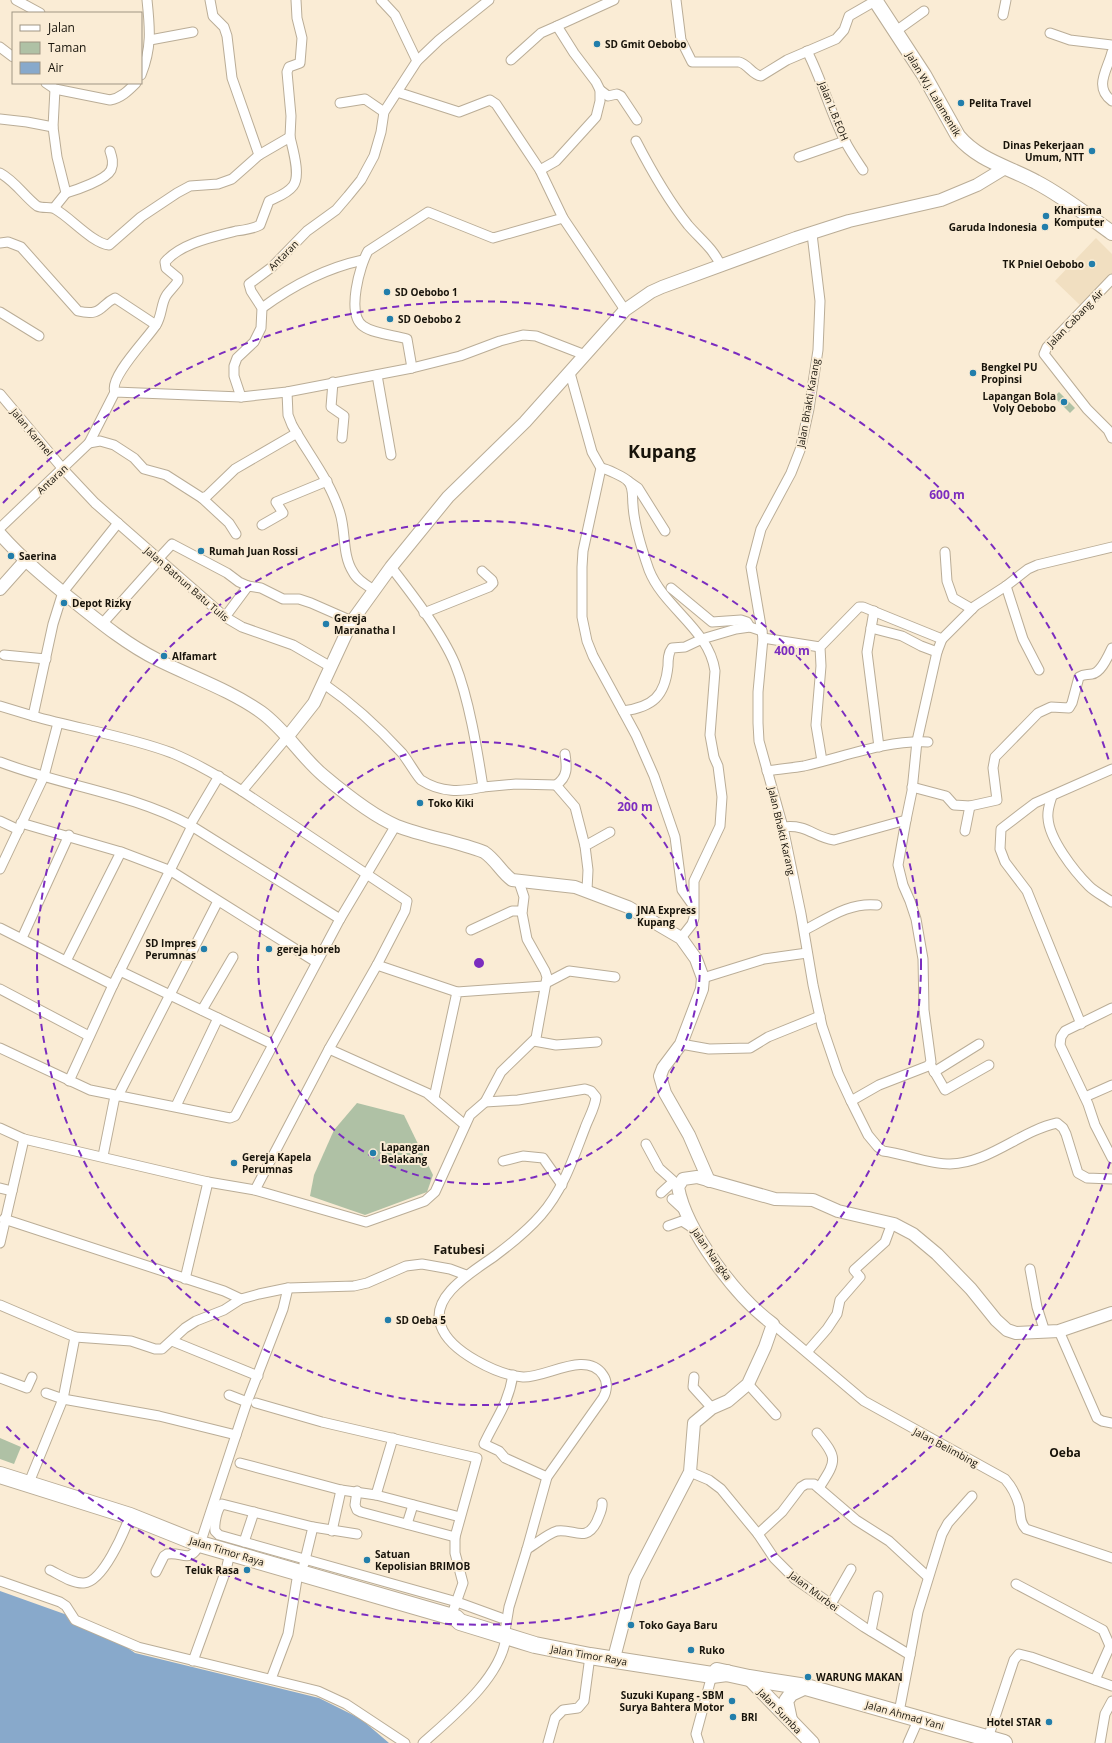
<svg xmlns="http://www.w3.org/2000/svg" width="1112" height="1743" viewBox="0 0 1112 1743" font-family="'Open Sans',sans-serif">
  <rect width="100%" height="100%" fill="#faecd5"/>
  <path fill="#f1dfc1" d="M1096,238L1112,254V274L1081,306L1055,281Z"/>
  <g fill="#afc1a5">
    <path d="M1059,392L1075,408L1070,413L1054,397Z"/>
    <path d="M357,1103L404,1115L433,1175L427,1192L365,1215L310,1196L314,1175L334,1130Z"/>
    <path d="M0,1438L21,1447L14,1464L0,1459Z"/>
  </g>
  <path fill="#88a9cb" d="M0,1591L70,1616L116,1640L135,1653L319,1698L361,1719L389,1743H0Z"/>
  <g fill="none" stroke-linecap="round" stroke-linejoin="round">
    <g stroke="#baad97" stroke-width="11">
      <g id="street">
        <path d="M16,0L40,13"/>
        <path d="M210,0L213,16L224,27L227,36L232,78L259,155"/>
        <path d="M381,0L395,15L417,61"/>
        <path d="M676,0L681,40L692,62H739C748,64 752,75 761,76L787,60L836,39L844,30L849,16L875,1"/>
        <path d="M1003,15L1006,0"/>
        <path d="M896,31L924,11"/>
        <path d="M1050,33L1070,40L1112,45"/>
        <path d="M150,40L193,32"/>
        <path d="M0,47L13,57"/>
        <path d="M807,51C822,80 830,112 845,141C850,151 857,161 863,170"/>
        <path d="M1112,52C1108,69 1093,87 1112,101"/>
        <path d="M511,60L541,33L557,26"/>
        <path d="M141,75C152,48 150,28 147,0"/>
        <path d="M46,83L55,89L110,100C121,98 128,91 136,83"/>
        <path d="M600,90L608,96L617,94L621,96L637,120"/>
        <path d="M397,92L459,112L490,100L496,104L540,170L563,218L625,310"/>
        <path d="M340,103L365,99L384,112"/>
        <path d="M0,119L27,122L53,127"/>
        <path d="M290,137L291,116L287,72L289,67L300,63L302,38L297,18L296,0"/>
        <path d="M636,141C651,170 668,200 688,225C700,239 713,248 721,266"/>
        <path d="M799,157L845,141"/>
        <path d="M540,170L556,161L596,117L600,101V90L596,82L574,53L557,26L614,0"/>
        <path d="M0,173C15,181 24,196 37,206C43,209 50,206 55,209C70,217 92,243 109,245L141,217L177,193L190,186L218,184L232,179L259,155L290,137C293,150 301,176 293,186C287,194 277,197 269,201L260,225C253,229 244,230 236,231C213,237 181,243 165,262L166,268L178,278V281C174,287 169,291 166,296C161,304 162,316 156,325C148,338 108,378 115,392"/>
        <path d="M66,193C76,190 106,180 111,170C114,163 112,157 110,151"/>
        <path d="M54,208L66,193L57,157L53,127L55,89"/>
        <path d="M812,234L820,301L818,350L809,409L800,450L791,473L761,529L751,567L763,638L758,692V723L759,741L783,827L801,914L813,985L822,1026L838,1073L851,1101L868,1135L878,1147L883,1151C906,1154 928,1164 950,1164C990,1163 1020,1131 1057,1123L1063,1128L1066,1134L1078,1173L1087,1178L1112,1179"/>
        <path d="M0,243L8,242L21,247L78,311C102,317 100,305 115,298L156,325"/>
        <path d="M1112,279L1047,347L1044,354L1087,409L1108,430L1112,438"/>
        <path d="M262,308C293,285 326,268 363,260"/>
        <path d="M0,312L39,336"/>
        <path d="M412,368L407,339C394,335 374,334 363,326C346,314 360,265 368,251L428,212L493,238L563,218"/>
        <path d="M570,373L592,452L601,468L583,551L582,567V617L587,641L593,656L636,735L654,776L675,837L682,890L692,904"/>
        <path d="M377,375L391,455"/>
        <path d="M333,382L331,407L344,416L342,438"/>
        <path d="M287,392L288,415L292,425C308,454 330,480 340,513C346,532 342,555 353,572C357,580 366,585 374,590"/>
        <path d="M0,394L63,469L95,503L225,617L242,627L293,645L331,667"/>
        <path d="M241,397L234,376V366L237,358L254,342L261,328L262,308L251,291L249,284L272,267L307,231L336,210L348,196L361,180L374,156L381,132L384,112L417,61L439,40L489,0"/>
        <path d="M89,443L100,441L114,445L134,458L144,469L166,475L202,498L207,496L235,469L297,433"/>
        <path d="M601,468C607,469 624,477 628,481C634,487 632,497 633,505C634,526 642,550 649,570C664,608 709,629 715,671L710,735L714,757L718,766L722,797L720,826L694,881V918L692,924L681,938"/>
        <path d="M628,481L638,488L665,531"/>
        <path d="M202,498L229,523L236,534"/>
        <path d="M262,525L283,513L276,502L327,481"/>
        <path d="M0,528L89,443L115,392L241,397L287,392L412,368L460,356L500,341L523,335L536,336L585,355"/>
        <path d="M945,552L947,581L953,598L972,609"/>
        <path d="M159,558L172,544L227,573L239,582L248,586"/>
        <path d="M391,567C412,594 442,633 455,664C469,699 477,749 483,787L516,784L556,785C568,777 567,767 565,754"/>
        <path d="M1006,586L1023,639L1039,670"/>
        <path d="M671,588L712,622L741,620L747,622L750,627"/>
        <path d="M874,611L867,652L879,747"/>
        <path d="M424,613L489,587L493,583L492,580L482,571"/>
        <path d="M225,617L248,586L261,588L283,599H299L311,603L352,621"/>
        <path d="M102,624L160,559"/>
        <path d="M871,628L902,636L921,646L937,652"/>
        <path d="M763,638L820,647"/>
        <path d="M4,655L46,659"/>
        <path d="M324,684C353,704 378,727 402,753C407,759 418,778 421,780C441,793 461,792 483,787"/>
        <path d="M0,706L33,716L53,624L63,592L118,523"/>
        <path d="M623,711C653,707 665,696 668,666C668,660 668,653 672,648L685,647L702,639L736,629L750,627L762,631"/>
        <path d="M33,716C79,729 127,736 172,753C196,763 220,777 242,791L407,901L405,911L377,965L329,1049L255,1190"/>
        <path d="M822,761L816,725L821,666L820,647L859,607H863L942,639L975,606L1006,586L1028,569L1037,565L1112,547"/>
        <path d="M0,762C62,786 131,793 190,825L340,919"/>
        <path d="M767,771C779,769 792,768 804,766C844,757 886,740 928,742"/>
        <path d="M556,785L575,807L585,846"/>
        <path d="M912,787L946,796L954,805L970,806L997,800L993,768L995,757L1038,713L1051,707L1069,708L1072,703L1079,677C1084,674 1086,675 1092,674C1101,673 1108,656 1112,648"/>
        <path d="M242,791L288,736"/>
        <path d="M1052,796C1050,803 1047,810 1048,818C1049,839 1074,871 1089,886C1095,892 1105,897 1112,902"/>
        <path d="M0,821L19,830"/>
        <path d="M21,823L121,852L171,871L316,962"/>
        <path d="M190,825L219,776"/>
        <path d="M783,827C808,824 813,837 834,840L906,820L912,791L917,741L937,652L942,639"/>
        <path d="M965,831L970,806"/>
        <path d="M0,869L44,776L58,723"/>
        <path d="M587,890L588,870L585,846L610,832"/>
        <path d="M0,928L113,985"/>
        <path d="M471,930L512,911H522"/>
        <path d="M805,930C828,918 850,902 877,905"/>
        <path d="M22,938L69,835"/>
        <path d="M66,961L121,852"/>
        <path d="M377,965L457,992"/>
        <path d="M120,971L272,1044"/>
        <path d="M703,978L764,959L807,953"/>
        <path d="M546,983L569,971L615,977"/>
        <path d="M0,989L89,1036"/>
        <path d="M1112,1008L1065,1031L1061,1037L1060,1045L1088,1104L1095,1125L1112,1158"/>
        <path d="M202,1010L233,957"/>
        <path d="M1081,1024L1027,891L1005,862L1000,849L1001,829L1035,803L1112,769"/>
        <path d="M534,1041L556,1045L597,1042"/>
        <path d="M681,1044L709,1049L750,1048L768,1037L820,1016"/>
        <path d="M0,1048L90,1090L230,1118L235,1116L340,919L396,825"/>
        <path d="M329,1049L427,1093L465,1125"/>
        <path d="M930,1064L945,1090L989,1065"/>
        <path d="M934,1072L979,1044"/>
        <path d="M69,1081L113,985L192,826"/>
        <path d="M118,1096L218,901"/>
        <path d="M1085,1097L1112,1085"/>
        <path d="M434,1098L457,992L544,986"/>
        <path d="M851,1101L879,1085L928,1066L931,1062L924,1010L923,959L916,919L910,901L903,885L898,865L906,820"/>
        <path d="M485,1102L518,1100L585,1089L591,1091L596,1097C595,1108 588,1119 585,1128C573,1159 563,1190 541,1215C528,1230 512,1243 496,1255C476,1270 429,1295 441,1326C450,1352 498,1375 523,1377C546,1378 586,1350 603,1375C608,1382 607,1391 603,1398L547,1477L527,1549L509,1607L505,1631"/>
        <path d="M176,1106L218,1018"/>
        <path d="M0,1128L24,1139L208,1182L255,1190L366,1222L425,1201L435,1192L470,1115L485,1102L501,1072L536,1038L547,977L545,971L527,939L522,913L524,897L519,882"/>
        <path d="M646,1144L659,1168L678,1185"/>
        <path d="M103,1156L115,1096"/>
        <path d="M503,1161L523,1156L543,1158L562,1185"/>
        <path d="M0,1188L12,1191"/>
        <path d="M661,1193L673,1182"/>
        <path d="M672,1199L685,1211"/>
        <path d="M4,1219L224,1291L241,1299"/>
        <path d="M668,1226L682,1221L693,1228"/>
        <path d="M0,1243L24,1139"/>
        <path d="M1030,1269L1037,1307L1045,1332"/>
        <path d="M185,1279L208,1182"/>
        <path d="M0,1305L75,1337L63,1399L28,1485"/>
        <path d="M773,1324L864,1401L1005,1479C1012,1487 1016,1494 1019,1505C1021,1514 1019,1522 1026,1529L1112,1558"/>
        <path d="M1059,1331L1097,1418L1102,1421L1112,1423"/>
        <path d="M75,1337L131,1341L155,1349H162L185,1328L196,1321L224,1310L241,1299L259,1294L288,1288L354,1286L367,1283L406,1266L422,1264L450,1269L466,1275"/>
        <path d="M172,1341L258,1376"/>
        <path d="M807,1352L827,1329L837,1314L840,1300L860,1277L854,1270L885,1242L892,1223"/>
        <path d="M513,1375C508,1405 496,1418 484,1444L499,1451L505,1458L547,1477"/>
        <path d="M694,1377L693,1387L712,1408"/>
        <path d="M0,1378L27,1388L32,1377"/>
        <path d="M748,1384L776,1415"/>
        <path d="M46,1393L63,1399L159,1416L236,1435L247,1402L229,1395"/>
        <path d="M247,1402L283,1309L288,1288"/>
        <path d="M256,1403L322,1422L477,1458L455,1537V1553L463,1583L451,1617"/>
        <path d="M817,1433C839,1459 836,1461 819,1488"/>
        <path d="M240,1463L341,1490L376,1495L393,1438"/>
        <path d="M690,1472L709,1480L721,1489L758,1534L774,1558L795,1579L864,1627L910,1655L899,1712"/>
        <path d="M357,1491L355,1505L357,1510L361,1512L455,1537"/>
        <path d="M376,1495L460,1517"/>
        <path d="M407,1524L413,1505"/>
        <path d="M332,1531L341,1490"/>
        <path d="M357,1534L313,1527L222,1504C217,1509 214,1523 215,1531L219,1535L457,1602L501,1618"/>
        <path d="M758,1534L782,1512L801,1487L806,1484H814L856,1520L889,1541L928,1577"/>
        <path d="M244,1542L254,1512"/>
        <path d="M527,1549C536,1544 547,1534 557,1531C573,1528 586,1544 597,1521C599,1515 603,1509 602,1503"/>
        <path d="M304,1564L313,1527"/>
        <path d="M50,1570C60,1575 73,1584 84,1583C103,1582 124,1532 130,1516"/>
        <path d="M156,1572L164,1556L167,1554C183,1551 189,1565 200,1544L236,1435"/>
        <path d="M0,1581L60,1602L66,1606L75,1620L138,1647L318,1691L346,1704L405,1743"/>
        <path d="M1016,1584L1103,1630L1110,1646L1095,1680"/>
        <path d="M831,1604L851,1569"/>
        <path d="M871,1631L878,1596"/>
        <path d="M910,1655L918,1612L942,1534L948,1523L972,1496"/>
        <path d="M193,1661L226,1570L230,1553"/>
        <path d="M271,1679L288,1634L298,1573"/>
        <path d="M988,1738L1014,1660L1019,1654L1031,1657L1112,1686"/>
        <path d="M423,1743C452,1717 501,1678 506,1637"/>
        <path d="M548,1743L555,1718L563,1710L578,1708L584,1701L590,1656"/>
        <path d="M699,1743L696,1734L712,1675"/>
        <path d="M908,1743L919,1718"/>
        <path d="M1100,1743L1105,1714L1112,1701"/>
      </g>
    </g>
    <g stroke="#baad97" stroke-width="14">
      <g id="secondary">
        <path d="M0,534C23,560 50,582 76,603C102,624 128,645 158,660C192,677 230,690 261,712C286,730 301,757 324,776C343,792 375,817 397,826C425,837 456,841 484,852C496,860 501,872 512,880L575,887L628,907L681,938L696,959L703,978L702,989L681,1044L663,1068L660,1076L665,1093L689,1135L709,1181"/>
        <path d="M0,589L25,561"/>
        <path d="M288,736L314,703L352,621L391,567L448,497L525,422L625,310L651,292L662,287L796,238L849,221L941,200L977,185L1005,168"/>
        <path d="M615,1654L635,1578L690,1472L694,1423L712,1408L728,1401L748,1384L765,1347L773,1324C737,1298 686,1231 678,1187L683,1179L697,1177L775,1199L813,1200L838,1211L894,1224L913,1234L937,1254L971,1289L996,1320L1007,1330L1016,1333L1059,1331L1112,1313"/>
      </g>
    </g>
    <g stroke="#baad97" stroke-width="16">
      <g id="primary">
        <path d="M875,0L924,75L958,136C979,161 1009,167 1036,182C1063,196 1087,215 1112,233"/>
        <path d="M749,1678L812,1743"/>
        <path d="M790,1720L786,1701L791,1694L806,1687"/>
      </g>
    </g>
    <g stroke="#baad97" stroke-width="18">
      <g id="highway">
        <path d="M0,1475L130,1516L200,1544L456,1618L460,1622L535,1645L590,1656L712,1675L727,1673"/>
        <path d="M717,1671L749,1678L806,1687L1004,1743"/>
      </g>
    </g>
    <use href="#street" stroke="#fff" stroke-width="9"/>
    <use href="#secondary" stroke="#fff" stroke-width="12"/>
    <use href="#primary" stroke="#fff" stroke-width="14"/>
    <use href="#highway" stroke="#fff" stroke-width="16"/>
  </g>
  <g fill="none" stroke="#7b2cbf" stroke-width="2" stroke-dasharray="7 5">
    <circle cx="479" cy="963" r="221"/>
    <circle cx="479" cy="963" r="442"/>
    <path d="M1110 1162A662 662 0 0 1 3 1423M3 503A662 662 0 0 1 1110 764"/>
  </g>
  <g fill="#227eab" stroke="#faecd5" stroke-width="1.5">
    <circle cx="597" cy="44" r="4"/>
    <circle cx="961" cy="103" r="4"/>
    <circle cx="1092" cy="151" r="4"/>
    <circle cx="1046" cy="216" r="4"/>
    <circle cx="1045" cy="227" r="4"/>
    <circle cx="1092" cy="264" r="4"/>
    <circle cx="387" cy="292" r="4"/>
    <circle cx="390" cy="319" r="4"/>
    <circle cx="973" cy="373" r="4"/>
    <circle cx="1064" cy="402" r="4"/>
    <circle cx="201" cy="551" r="4"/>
    <circle cx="11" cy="556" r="4"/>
    <circle cx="64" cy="603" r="4"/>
    <circle cx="326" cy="624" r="4"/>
    <circle cx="164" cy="656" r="4"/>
    <circle cx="420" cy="803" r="4"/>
    <circle cx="629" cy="916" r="4"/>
    <circle cx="204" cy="949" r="4"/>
    <circle cx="269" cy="949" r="4"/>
    <circle cx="373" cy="1153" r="4"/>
    <circle cx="234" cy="1163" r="4"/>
    <circle cx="388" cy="1320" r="4"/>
    <circle cx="367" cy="1560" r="4"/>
    <circle cx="247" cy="1570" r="4"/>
    <circle cx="631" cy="1625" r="4"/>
    <circle cx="691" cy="1650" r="4"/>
    <circle cx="808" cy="1677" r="4"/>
    <circle cx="732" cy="1701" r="4"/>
    <circle cx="733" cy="1717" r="4"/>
    <circle cx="1049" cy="1722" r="4"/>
  </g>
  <g text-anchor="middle" stroke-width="4" stroke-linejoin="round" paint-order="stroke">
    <g font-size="10" font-weight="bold" fill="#17130a" stroke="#faecd5" text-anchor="start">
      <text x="605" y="48">SD Gmit Oebobo</text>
      <text x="969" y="107">Pelita Travel</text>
      <text x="1084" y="149" text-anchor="end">Dinas Pekerjaan<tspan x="1084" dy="12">Umum, NTT</tspan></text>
      <text x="1054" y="214">Kharisma<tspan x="1054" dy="12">Komputer</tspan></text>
      <text x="1037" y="231" text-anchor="end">Garuda Indonesia</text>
      <text x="1084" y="268" text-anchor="end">TK Pniel Oebobo</text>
      <text x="395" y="296">SD Oebobo 1</text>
      <text x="398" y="323">SD Oebobo 2</text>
      <text x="981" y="371">Bengkel PU<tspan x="981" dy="12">Propinsi</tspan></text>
      <text x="1056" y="400" text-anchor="end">Lapangan Bola<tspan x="1056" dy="12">Voly Oebobo</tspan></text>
      <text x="209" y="555">Rumah Juan Rossi</text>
      <text x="19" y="560">Saerina</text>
      <text x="72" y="607">Depot Rizky</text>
      <text x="334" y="622">Gereja<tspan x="334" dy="12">Maranatha I</tspan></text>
      <text x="172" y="660">Alfamart</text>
      <text x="428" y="807">Toko Kiki</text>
      <text x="637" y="914">JNA Express<tspan x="637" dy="12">Kupang</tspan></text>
      <text x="196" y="947" text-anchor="end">SD Impres<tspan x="196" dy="12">Perumnas</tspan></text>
      <text x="277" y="953">gereja horeb</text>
      <text x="381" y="1151">Lapangan<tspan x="381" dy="12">Belakang</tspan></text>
      <text x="242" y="1161">Gereja Kapela<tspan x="242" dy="12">Perumnas</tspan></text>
      <text x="396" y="1324">SD Oeba 5</text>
      <text x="375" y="1558">Satuan<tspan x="375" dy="12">Kepolisian BRIMOB</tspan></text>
      <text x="239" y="1574" text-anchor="end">Teluk Rasa</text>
      <text x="639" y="1629">Toko Gaya Baru</text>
      <text x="699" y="1654">Ruko</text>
      <text x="816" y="1681">WARUNG MAKAN</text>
      <text x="724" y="1699" text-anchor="end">Suzuki Kupang - SBM<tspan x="724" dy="12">Surya Bahtera Motor</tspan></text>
      <text x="741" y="1721">BRI</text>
      <text x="1041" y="1726" text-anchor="end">Hotel STAR</text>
    </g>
    <g font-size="10" fill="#17130a" stroke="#faecd5">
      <text transform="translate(934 94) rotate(59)" y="4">Jalan W.J. Lalamentik</text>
      <text transform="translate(834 111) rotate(68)" y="4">Jalan L.B.EOH</text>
      <text transform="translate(283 255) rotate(-45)" y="4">Antaran</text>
      <text transform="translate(1075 318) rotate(-46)" y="4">Jalan Cabang Air</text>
      <text transform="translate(808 403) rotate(-80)" y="4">Jalan Bhakti Karang</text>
      <text transform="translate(32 432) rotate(50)" y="4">Jalan Karmel</text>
      <text transform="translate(52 479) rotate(-43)" y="4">Antaran</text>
      <text transform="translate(187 584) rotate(41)" y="4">Jalan Batnun Batu Tulis</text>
      <text transform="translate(782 831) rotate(77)" y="4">Jalan Bhakti Karang</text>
      <text transform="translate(712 1254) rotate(55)" y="4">Jalan Nangka</text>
      <text transform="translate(946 1447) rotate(28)" y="4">Jalan Belimbing</text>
      <text transform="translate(227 1551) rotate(17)" y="4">Jalan Timor Raya</text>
      <text transform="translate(814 1591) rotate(37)" y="4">Jalan Murbei</text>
      <text transform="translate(589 1655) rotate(10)" y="4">Jalan Timor Raya</text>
      <text transform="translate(780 1711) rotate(46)" y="4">Jalan Sumba</text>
      <text transform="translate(905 1715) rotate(16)" y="4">Jalan Ahmad Yani</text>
    </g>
    <g font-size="12" font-weight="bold" fill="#17130a" stroke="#faecd5">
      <text x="459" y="1254">Fatubesi</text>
      <text x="1065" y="1457">Oeba</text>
    </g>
    <g font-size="18" font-weight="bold" fill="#17130a" stroke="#faecd5">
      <text x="662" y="458">Kupang</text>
    </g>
  </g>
  <circle cx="479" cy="963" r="6" fill="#7b2cbf" stroke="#faecd5" stroke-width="2"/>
  <g font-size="12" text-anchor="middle" font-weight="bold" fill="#7b2cbf" stroke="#faecd5" stroke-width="4" stroke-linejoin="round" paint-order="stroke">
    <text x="947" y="499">600 m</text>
    <text x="792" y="655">400 m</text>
    <text x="635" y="811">200 m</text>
  </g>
  <rect x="12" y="12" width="130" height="72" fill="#faecd5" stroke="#9f9584"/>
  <rect x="20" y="25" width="20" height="6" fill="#ffffff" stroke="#9f9584"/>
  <text x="48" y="32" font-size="12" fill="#17130a">Jalan</text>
  <rect x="20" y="42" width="20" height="12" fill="#afc1a5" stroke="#9f9584"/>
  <text x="48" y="52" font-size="12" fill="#17130a">Taman</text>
  <rect x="20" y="62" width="20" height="12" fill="#88a9cb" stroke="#9f9584"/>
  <text x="48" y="72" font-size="12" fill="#17130a">Air</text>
</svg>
